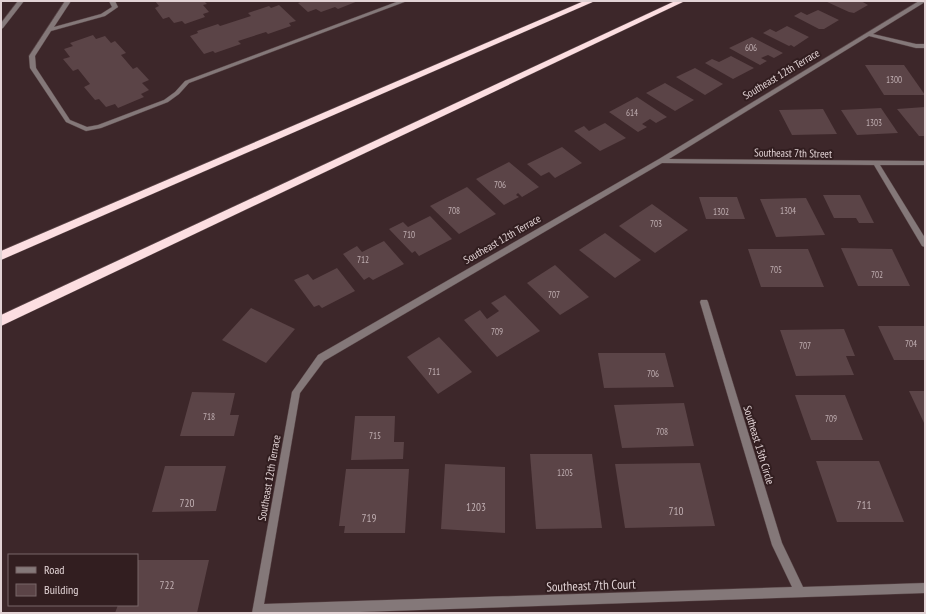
<svg xmlns="http://www.w3.org/2000/svg" width="926" height="614" viewBox="0 0 926 614" font-family="'PT Sans Narrow',sans-serif">
  <rect width="100%" height="100%" fill="#3d272a"/>
  <g fill="#5b4447">
    <path d="M155,1H204L207,4L203,5L209,12L203,14L205,17L185,24L182,21L174,23L169,17L163,19L155,8L159,6Z"/>
    <path d="M303,1H358L338,9L335,7L321,12L316,9L308,12L298,3Z"/>
    <path d="M825,1H861L868,5L854,13L849,12Z"/>
    <path d="M279,5L296,21L289,23L291,26L268,34L266,32L238,41L241,44L215,53L213,51L204,54L190,36L198,33L197,31L218,24L220,26L251,16L248,13L269,6L271,8Z"/>
    <path d="M818,10L839,20L824,29H819L794,16L801,12L807,15Z"/>
    <path d="M787,26L809,37L794,47L791,45L789,46L763,33L770,29L776,32Z"/>
    <path d="M93,35L96,39L105,36L111,43L115,41L126,53L121,55L133,69L137,67L149,80L142,83L149,90L141,94L144,97L118,108L115,104L106,107L99,99L95,100L84,87L90,84L78,69L73,71L63,59L70,57L64,49L73,46L70,43Z"/>
    <path d="M752,37L783,53L774,58L768,55L761,58L767,61L760,65L729,48Z"/>
    <path d="M731,56L754,68L733,79L705,63L712,59L719,62Z"/>
    <path d="M865,65H904L925,95H884Z"/>
    <path d="M695,68L723,84L705,95L676,77Z"/>
    <path d="M665,83L694,100L675,111L646,93Z"/>
    <path d="M637,97L667,117L656,123L650,119L642,124L647,127L638,132L609,112Z"/>
    <path d="M925,107V136H919L897,109Z"/>
    <path d="M881,108L898,133L857,135L841,110Z"/>
    <path d="M823,109L837,134L792,135L779,110Z"/>
    <path d="M605,123L626,138L600,151L574,131L584,126L589,131Z"/>
    <path d="M562,147L582,163L555,178L549,172L541,176L527,164Z"/>
    <path d="M509,162L539,187L522,197L518,193L516,195L519,197L504,205L476,179Z"/>
    <path d="M467,187L496,214L459,234L430,206Z"/>
    <path d="M823,195H860L874,223H859L856,218H834Z"/>
    <path d="M699,197H737L745,219H706Z"/>
    <path d="M806,198L825,235L776,237L760,199Z"/>
    <path d="M652,204L688,230L655,253L619,226Z"/>
    <path d="M430,216L452,239L419,256L415,251L412,253L389,229L403,222L408,227Z"/>
    <path d="M605,233L641,260L615,278L579,250Z"/>
    <path d="M384,241L404,264L373,280L369,277L364,280L343,254L357,246L362,252Z"/>
    <path d="M841,248L892,249L910,286H858Z"/>
    <path d="M748,249H808L824,287H761Z"/>
    <path d="M555,265L589,297L560,315L527,283Z"/>
    <path d="M337,268L355,291L322,308L319,305L314,307L294,280L308,274L313,280Z"/>
    <path d="M505,295L540,331L497,357L464,320L480,310L487,319L499,311L491,303Z"/>
    <path d="M251,308L295,329L266,363L222,340Z"/>
    <path d="M878,326H925V360H894Z"/>
    <path d="M844,329L855,356H846L854,375L796,376L780,330Z"/>
    <path d="M439,337L472,372L438,394L407,357Z"/>
    <path d="M598,353H665L674,387L604,388Z"/>
    <path d="M909,391H925V425Z"/>
    <path d="M192,392L235,393L230,415H239L234,436H180Z"/>
    <path d="M795,395H845L863,440H811Z"/>
    <path d="M684,403L694,446L622,448L614,405Z"/>
    <path d="M355,416H395L394,442H404L403,459L351,460Z"/>
    <path d="M530,454H592L602,528L536,529Z"/>
    <path d="M816,461H879L904,522H837Z"/>
    <path d="M700,463L715,526L625,528L615,464Z"/>
    <path d="M445,464L505,467V533L441,529Z"/>
    <path d="M165,466H226L216,511L152,512Z"/>
    <path d="M346,469H409L405,533H344L345,526H339Z"/>
    <path d="M137,560H209L197,613H115L118,605H137Z"/>
  </g>
  <g fill="none" stroke-linecap="round" stroke-linejoin="round">
    <g stroke="#574345" stroke-width="1">
      <g id="minor">
        <path d="M18,1H24L3,28L1,29V23Z"/>
        <path d="M65,1H71L54,27L101,14L112,7L109,1H115L118,7L105,16L51,31L35,56L36,68L70,120L87,127L98,125L164,100L175,92L185,81L399,1H407L189,83L179,94L168,102L101,128L86,131L66,122L30,68L29,56Z"/>
        <path d="M919,1L925,2L873,34L916,44H925V48H916L869,36L669,159L925,161V165H880L925,238V247L922,246L874,165L662,163L324,361L300,393L264,604L792,587L772,545L700,302L701,300H707L708,302L782,543L803,587L925,583V593L330,613H252L292,392L318,355L659,159Z"/>
      </g>
    </g>
    <g stroke="#574345" stroke-width="1">
      <g id="motorway">
        <path d="M584,1H595L1,260V251Z"/>
        <path d="M675,1H685L1,326V315Z"/>
      </g>
    </g>
    <use href="#minor" fill="#847879" fill-rule="evenodd"/>
    <use href="#motorway" fill="#fcdee1" fill-rule="evenodd"/>
  </g>
  <g text-anchor="middle" stroke-width="4" stroke-linejoin="round" paint-order="stroke">
    <g font-size="9" fill="#c0afb2">
      <text x="751" y="51">606</text>
      <text x="894" y="83">1300</text>
      <text x="632" y="116">614</text>
      <text x="874" y="126">1303</text>
      <text x="500" y="188">706</text>
      <text x="454" y="214">708</text>
      <text x="788" y="214">1304</text>
      <text x="721" y="215">1302</text>
      <text x="656" y="227">703</text>
      <text x="409" y="238">710</text>
      <text x="363" y="263">712</text>
      <text x="776" y="273">705</text>
      <text x="877" y="278">702</text>
      <text x="554" y="298">707</text>
      <text x="497" y="335">709</text>
      <text x="911" y="347">704</text>
      <text x="805" y="349">707</text>
      <text x="434" y="375">711</text>
      <text x="653" y="377">706</text>
      <text x="209" y="420">718</text>
      <text x="831" y="422">709</text>
      <text x="662" y="435">708</text>
      <text x="375" y="439">715</text>
      <text x="565" y="476">1205</text>
    </g>
    <g font-size="11" fill="#e2d3d5" stroke="#321e20">
      <text transform="translate(781 74) rotate(-31)" y="4">Southeast 12th Terrace</text>
      <text transform="translate(793 153) rotate(1)" y="4">Southeast 7th Street</text>
      <text transform="translate(502 239) rotate(-30)" y="4">Southeast 12th Terrace</text>
      <text transform="translate(759 445) rotate(73)" y="4">Southeast 13th Circle</text>
      <text transform="translate(269 478) rotate(-80)" y="4">Southeast 12th Terrace</text>
    </g>
    <g font-size="11" fill="#c0afb2">
      <text x="187" y="507">720</text>
      <text x="864" y="509">711</text>
      <text x="476" y="511">1203</text>
      <text x="676" y="515">710</text>
      <text x="369" y="522">719</text>
      <text x="167" y="589">722</text>
    </g>
    <g font-size="13" fill="#e2d3d5" stroke="#321e20">
      <text transform="translate(591 585) rotate(-2)" y="5">Southeast 7th Court</text>
    </g>
  </g>
  <rect width="926" height="614" fill="none" stroke="#e2d3d5" stroke-width="4"/>
  <rect x="8" y="554" width="130" height="52" fill="#321e20" stroke="#786668"/>
  <rect x="16" y="567" width="20" height="6" fill="#847879" stroke="#786668"/>
  <text x="44" y="574" font-size="12" fill="#e2d3d5">Road</text>
  <rect x="16" y="584" width="20" height="12" fill="#5b4447" stroke="#786668"/>
  <text x="44" y="594" font-size="12" fill="#e2d3d5">Building</text>
</svg>
